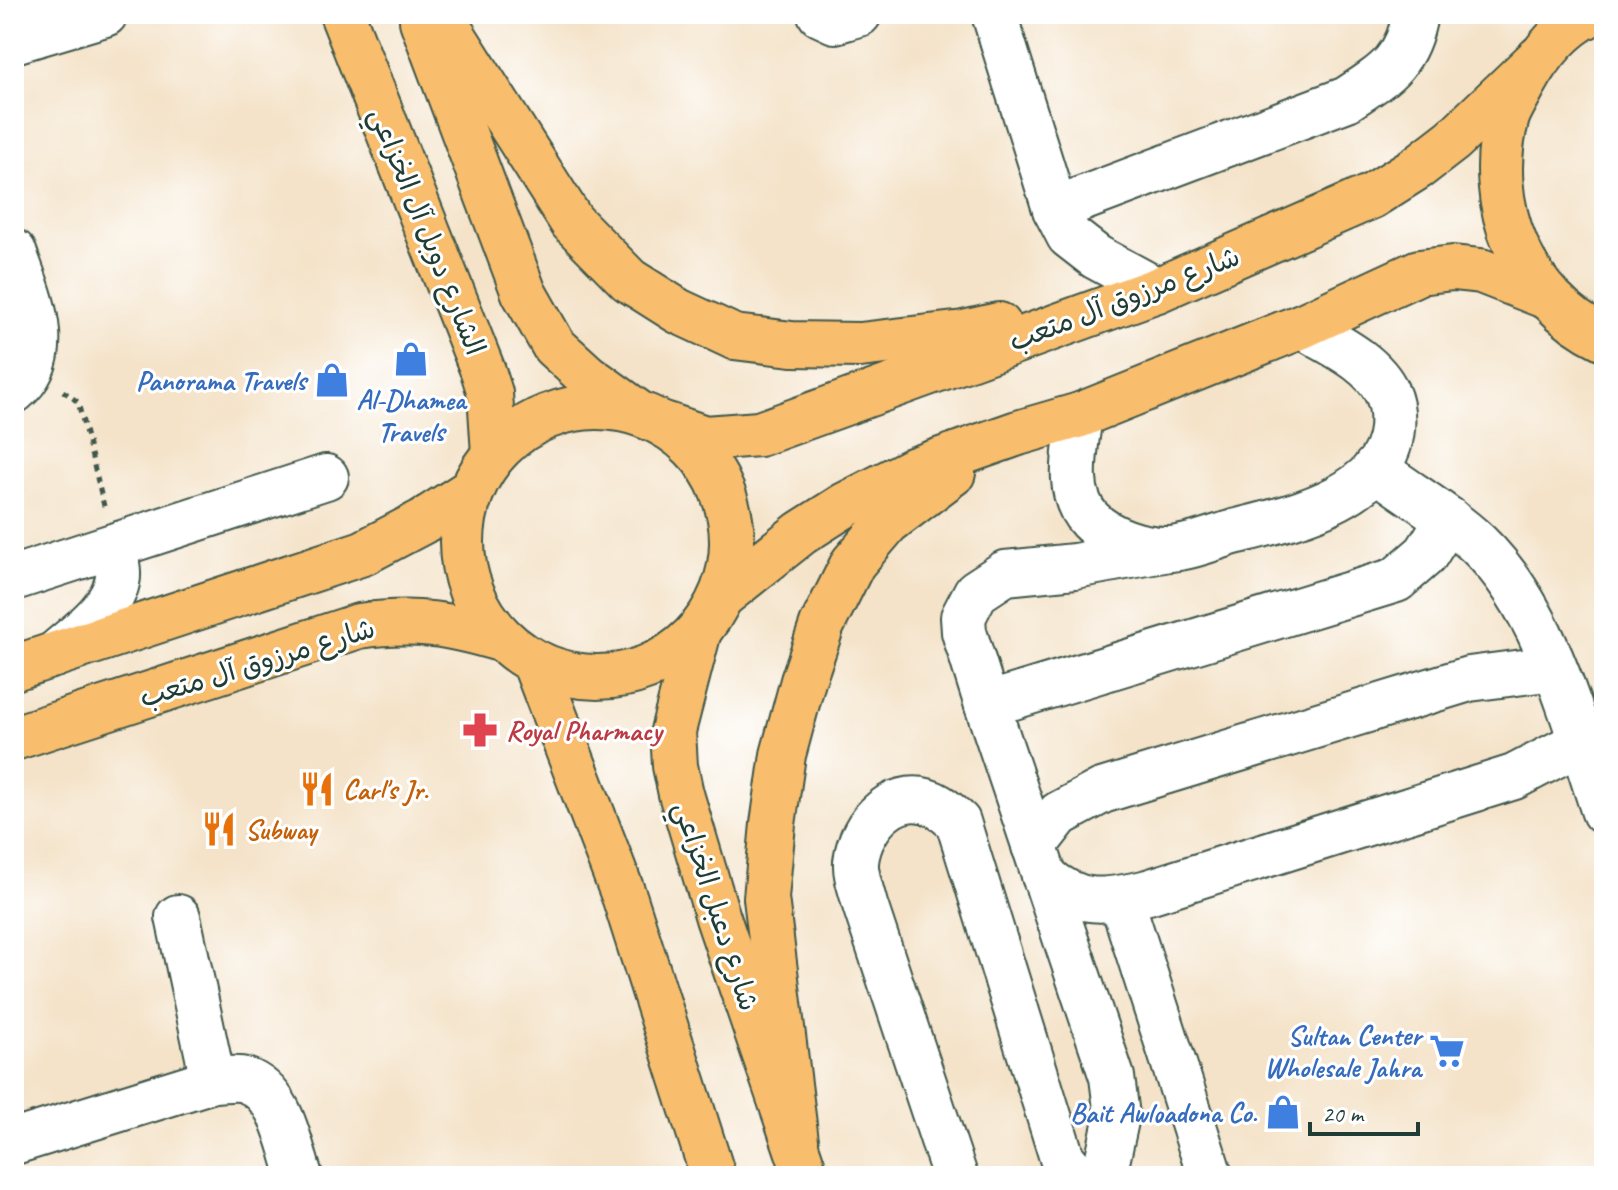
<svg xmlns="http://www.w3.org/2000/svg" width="1618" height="1190" viewBox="0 0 1618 1190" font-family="Caveat,'Playpen Sans Arabic',sans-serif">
  <rect width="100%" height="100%" fill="#fff"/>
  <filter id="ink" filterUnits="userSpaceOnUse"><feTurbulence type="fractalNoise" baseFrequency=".0125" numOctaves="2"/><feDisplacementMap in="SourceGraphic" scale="16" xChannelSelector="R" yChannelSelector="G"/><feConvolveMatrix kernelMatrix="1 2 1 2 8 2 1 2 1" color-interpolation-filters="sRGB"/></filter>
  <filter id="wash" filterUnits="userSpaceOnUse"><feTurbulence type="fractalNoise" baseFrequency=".006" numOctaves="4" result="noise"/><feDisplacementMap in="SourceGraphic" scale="32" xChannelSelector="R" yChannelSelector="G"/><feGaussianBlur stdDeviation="1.8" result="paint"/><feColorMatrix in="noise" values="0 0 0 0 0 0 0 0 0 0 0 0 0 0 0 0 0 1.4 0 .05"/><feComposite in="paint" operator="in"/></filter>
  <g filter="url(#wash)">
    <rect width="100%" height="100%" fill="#f4e3c9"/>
  </g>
  <g filter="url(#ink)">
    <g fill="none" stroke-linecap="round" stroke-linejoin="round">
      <g stroke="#3f564a" stroke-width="48">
        <g id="minor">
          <path d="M820,14L835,21L859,14"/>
          <path d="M994,14L1055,209L1069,236L1096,257L1157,290"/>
          <path d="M14,41L105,14"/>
          <path d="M1055,209L1347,99C1385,74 1407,62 1415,14"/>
          <path d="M14,252C29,296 58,354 14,391"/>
          <path d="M1080,415C1076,448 1064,493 1090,520C1108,539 1143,550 1169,549C1189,548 1214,538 1234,532C1288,518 1386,498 1392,429C1393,418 1392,404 1387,393C1373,361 1330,343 1302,326"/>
          <path d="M1375,468C1409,494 1447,515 1478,544C1547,610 1574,724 1604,812"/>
          <path d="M14,578L326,477"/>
          <path d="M54,655C76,635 114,610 118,577C119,567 115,555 114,546"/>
          <path d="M987,705L1396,580L1426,554L1448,519"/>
          <path d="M1034,846L1059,814L1102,791L1469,679L1554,668"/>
          <path d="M1044,876C1078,907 1106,902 1148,892L1514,777L1581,742"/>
          <path d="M1121,899L1210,1176"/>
          <path d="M178,917L213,1080"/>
          <path d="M14,1142L213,1080C223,1080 235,1077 245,1080C282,1092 289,1144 300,1176"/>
          <path d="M955,1176L865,905C862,892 855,875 856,862C860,823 898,783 938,806C945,810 952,817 958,822L1062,1158L1077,1176"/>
          <path d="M1104,1176L1117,1116L1112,1077L987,705L964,632L963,617L976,592L1005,573L1075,566L1169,549"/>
        </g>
      </g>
      <g stroke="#3f564a" stroke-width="48">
        <g id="major">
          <path d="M342,14L483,371L490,393L494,454"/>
          <path d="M440,14L572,222L629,280L678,311L734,337L792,344L860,345L964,333L999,325"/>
          <path d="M1590,14C1561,28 1539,57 1524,84C1519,94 1511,106 1507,117C1483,204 1522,299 1604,338"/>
          <path d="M422,21L524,293L554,346L587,376L637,412"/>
          <circle cx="597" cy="542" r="135"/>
          <path d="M667,425L705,438L759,434L1157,290L1372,196L1418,167L1453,140L1538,59"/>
          <path d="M723,595L801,533L845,505L913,470L1018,433L1080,415L1302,326L1419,272L1453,268L1481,271L1545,296"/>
          <path d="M699,631L673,731L675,766L681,794L718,918L806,1176"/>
          <path d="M535,664L625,899L713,1176"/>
          <path d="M14,668L363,553L422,522L472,490"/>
          <path d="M14,738L359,626C416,618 449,624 503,640"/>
          <path d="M796,1141L766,898L773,824L783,755L803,681L822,625L853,563L888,522L953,473"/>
        </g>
      </g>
      <path stroke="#3f564a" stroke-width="5" stroke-dasharray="6 6" stroke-linecap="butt" d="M63,391L78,402L105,510"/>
      <use href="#minor" stroke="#fff" stroke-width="44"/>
      <use href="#major" stroke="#f9be6d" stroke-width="44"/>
    </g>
  </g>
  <defs>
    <g id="shop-bare" transform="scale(2.76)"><path d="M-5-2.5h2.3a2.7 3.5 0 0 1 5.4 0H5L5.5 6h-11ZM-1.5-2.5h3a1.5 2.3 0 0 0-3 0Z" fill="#3f7fe0" stroke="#fff" stroke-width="2.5" paint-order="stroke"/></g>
    <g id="pharmacy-bare" transform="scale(2.76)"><path d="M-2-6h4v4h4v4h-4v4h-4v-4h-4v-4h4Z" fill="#e0444e" stroke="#fff" stroke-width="2.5" paint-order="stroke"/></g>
    <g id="restaurant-bare" transform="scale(2.76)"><path d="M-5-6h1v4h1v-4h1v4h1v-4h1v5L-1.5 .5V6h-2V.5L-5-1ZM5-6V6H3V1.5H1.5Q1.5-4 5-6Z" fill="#e8710a" stroke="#fff" stroke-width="2.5" paint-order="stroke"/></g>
    <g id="supermarket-bare" transform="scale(2.76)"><path d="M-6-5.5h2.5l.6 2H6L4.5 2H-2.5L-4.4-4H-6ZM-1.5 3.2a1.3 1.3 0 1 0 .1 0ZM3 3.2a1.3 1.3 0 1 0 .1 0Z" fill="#3f7fe0" stroke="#fff" stroke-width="2.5" paint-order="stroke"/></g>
  </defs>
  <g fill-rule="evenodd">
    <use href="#shop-bare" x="411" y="359"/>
    <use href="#shop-bare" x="332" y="380"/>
    <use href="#pharmacy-bare" x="480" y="730"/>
    <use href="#restaurant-bare" x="317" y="789"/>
    <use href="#restaurant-bare" x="219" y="829"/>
    <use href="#supermarket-bare" x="1447" y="1051"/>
    <use href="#shop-bare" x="1283" y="1112"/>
  </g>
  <g text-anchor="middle" stroke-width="6" stroke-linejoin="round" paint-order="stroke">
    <g font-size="28" fill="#1f3d34" stroke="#fff">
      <text transform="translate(428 231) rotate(68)" y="10">الشارع دوبل آل الخزاعي</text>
      <text transform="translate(1124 298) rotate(-21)" y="10">شارع مرزوق آل متعب</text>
      <text transform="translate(257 662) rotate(-17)" y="10">شارع مرزوق آل متعب</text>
      <text transform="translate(717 906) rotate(72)" y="10">شارع دعبل الخزاعي</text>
    </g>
    <g font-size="28" font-weight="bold" fill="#366cbe" stroke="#fff" text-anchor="end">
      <text x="306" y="390">Panorama Travels</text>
      <text x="411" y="409" text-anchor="middle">Al-Dhamea<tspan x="411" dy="32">Travels</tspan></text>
      <text x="1421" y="1045">Sultan Center<tspan x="1421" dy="32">Wholesale Jahra</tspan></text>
      <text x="1257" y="1122">Bait Awloadona Co.</text>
    </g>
    <g font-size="28" font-weight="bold" fill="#be3a42" stroke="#fff" text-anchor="start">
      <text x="506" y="740">Royal Pharmacy</text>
    </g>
    <g font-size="28" font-weight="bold" fill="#c56008" stroke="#fff" text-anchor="start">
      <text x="343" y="799">Carl's Jr.</text>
      <text x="245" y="839">Subway</text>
    </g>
  </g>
  <rect width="1618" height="1190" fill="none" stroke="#fff" stroke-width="48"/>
  <path d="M1310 1122v12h108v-12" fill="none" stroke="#1f3d34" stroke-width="4"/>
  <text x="1322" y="1122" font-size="24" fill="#1f3d34" stroke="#ffffff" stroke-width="6" paint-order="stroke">20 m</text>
</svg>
